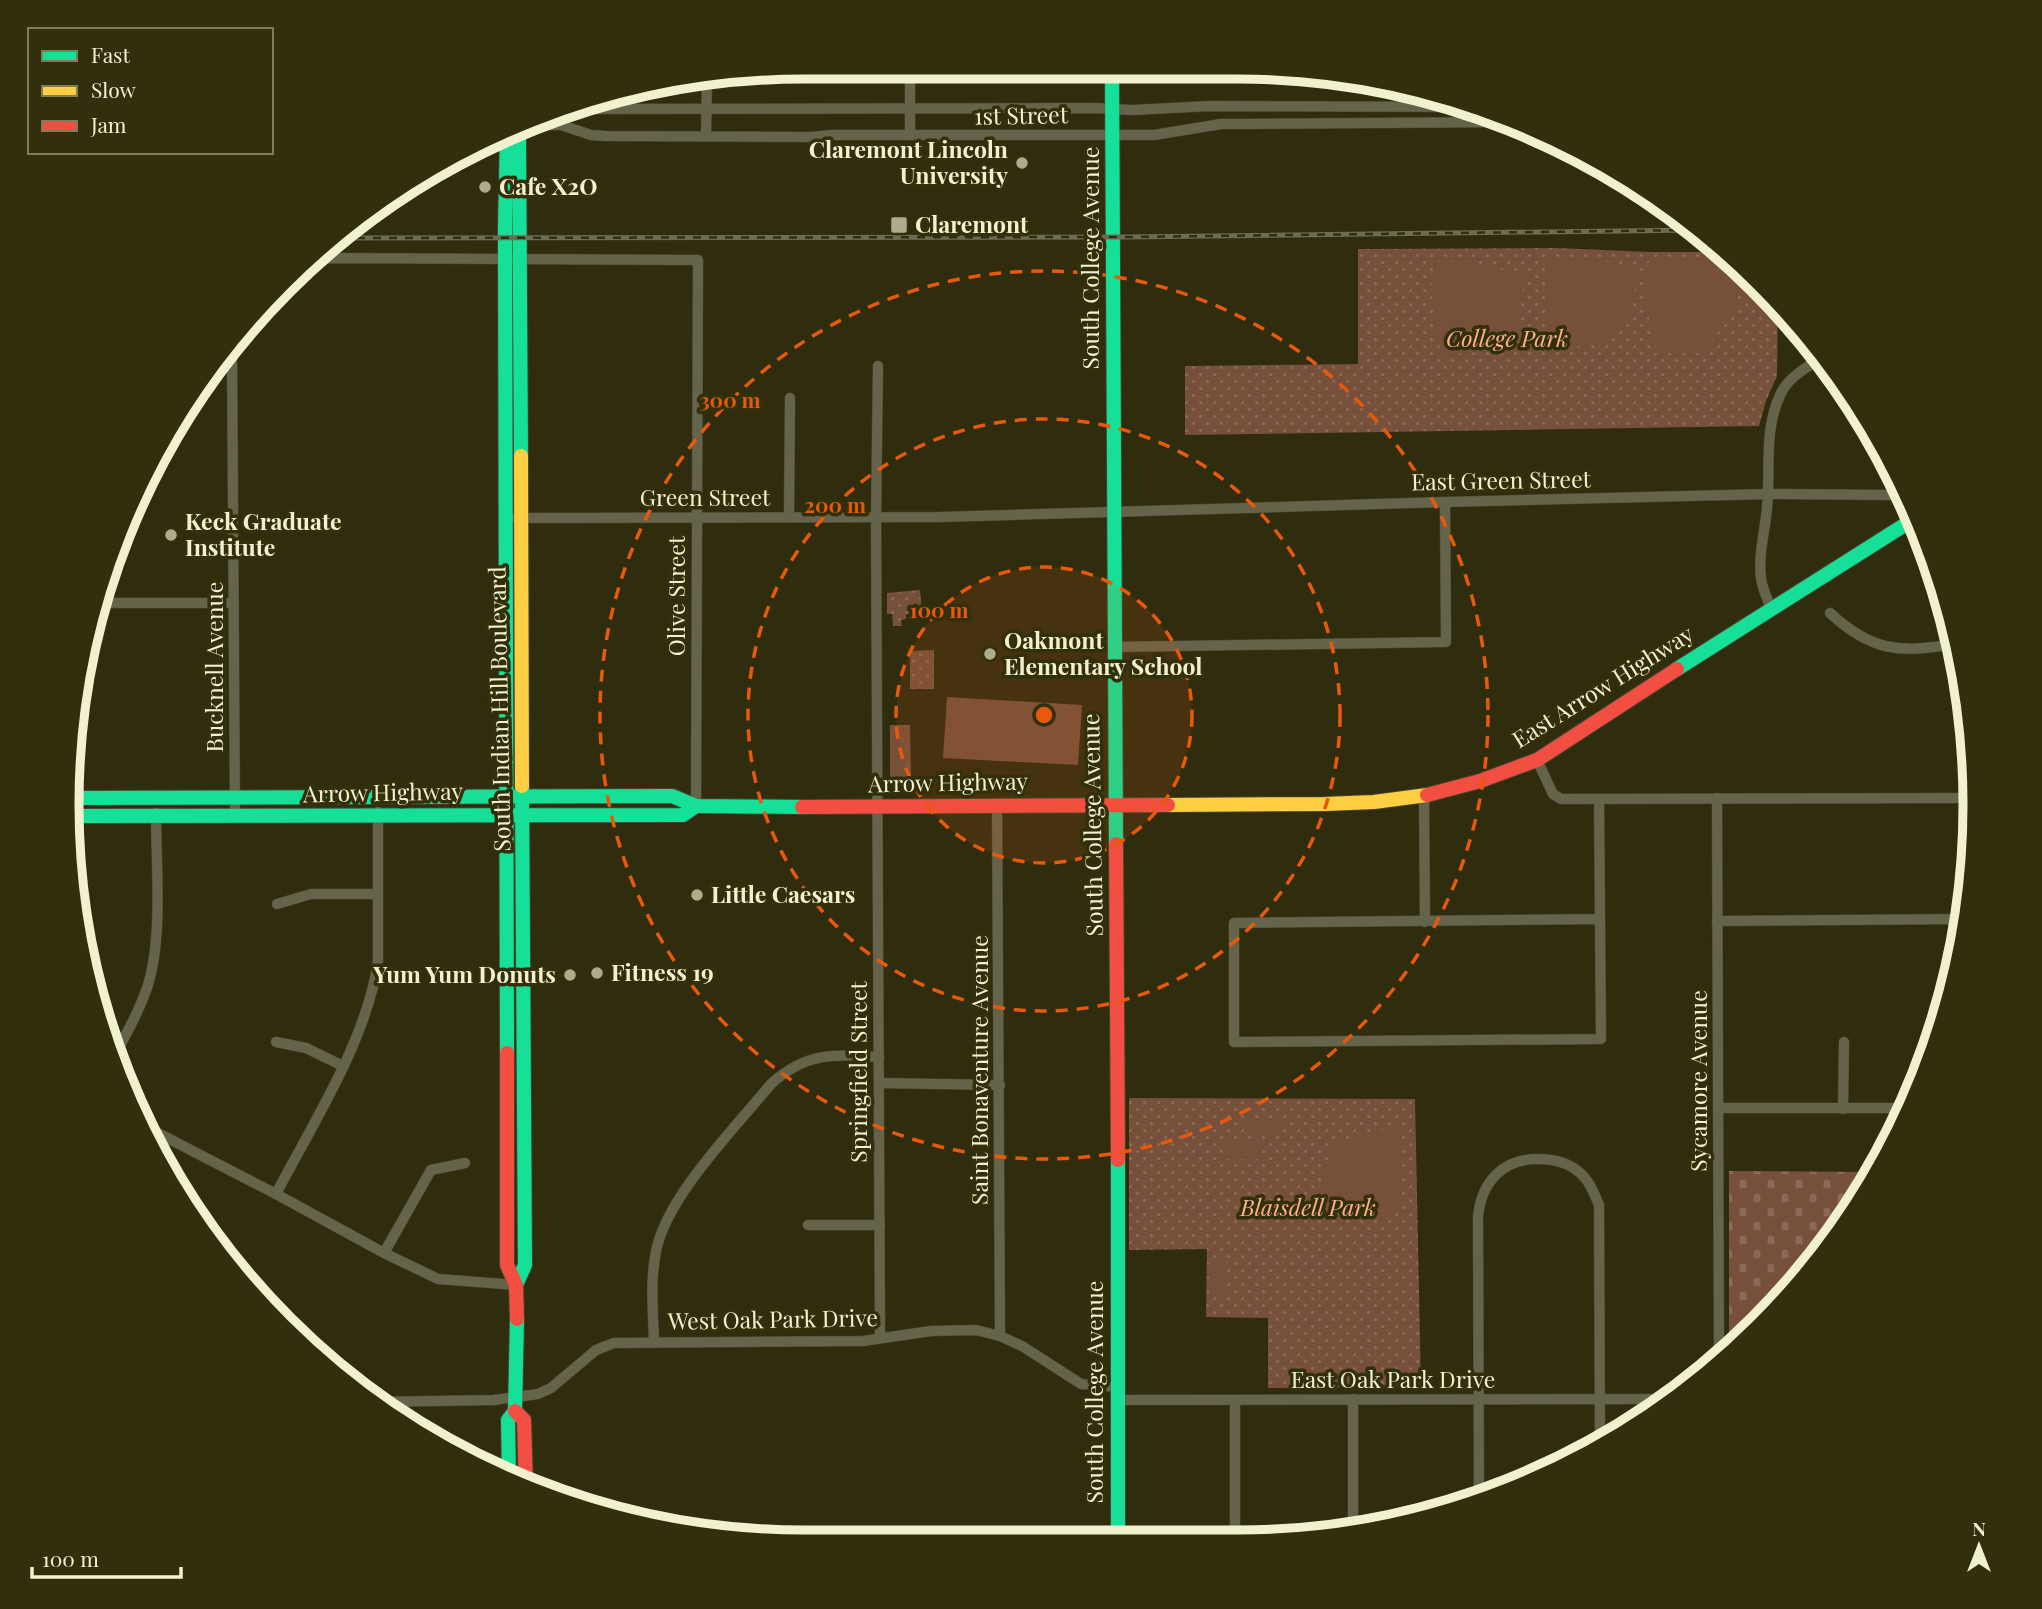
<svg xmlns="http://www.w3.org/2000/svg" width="2042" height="1609" viewBox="0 0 2042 1609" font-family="'Playfair Display',serif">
  <defs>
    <pattern id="cemetery-stones" width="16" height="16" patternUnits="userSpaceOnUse" patternTransform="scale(1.75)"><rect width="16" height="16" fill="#76503b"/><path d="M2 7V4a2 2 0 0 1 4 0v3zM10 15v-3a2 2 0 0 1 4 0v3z" fill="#8a6a56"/></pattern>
    <pattern id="park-dots" width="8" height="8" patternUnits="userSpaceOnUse" patternTransform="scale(1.75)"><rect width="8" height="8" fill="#76503b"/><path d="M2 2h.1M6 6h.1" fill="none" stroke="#8a6a56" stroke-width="1.8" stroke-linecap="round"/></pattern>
  </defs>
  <rect width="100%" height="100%" fill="#302d0f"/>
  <path fill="url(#cemetery-stones)" d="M1729,1171L1874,1172L1823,1253L1729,1354Z"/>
  <g fill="url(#park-dots)">
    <path d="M1557,248L1649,252H1722L1778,305L1777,376L1766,401L1759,426L1185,435V366L1358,364V249Z"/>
    <path d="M920,590L922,613L906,614V619L901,620L902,626H893L892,614H887V593Z"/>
    <path d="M934,650V689H910V651Z"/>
    <path d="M1129,1098L1415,1099L1421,1387L1268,1388V1318L1206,1317L1207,1249L1129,1250Z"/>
  </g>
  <g fill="#76503b">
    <path d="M1553,257L1581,258L1638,267C1635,284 1634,306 1627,321C1615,348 1579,346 1554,348L1546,303L1545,264Z"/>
    <path d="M1675,257L1736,265L1737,308L1702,353H1654L1647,304L1645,266L1652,260Z"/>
    <path d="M1437,262H1471L1525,276L1517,326L1499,346L1477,352L1441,355C1438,333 1424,280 1437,262Z"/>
    <path d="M947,697L1082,705L1078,765L943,758Z"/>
    <path d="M890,725H910L911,778H890Z"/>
    <path d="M1246,1118L1283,1119V1136H1246Z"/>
    <path d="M1398,1126L1400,1202L1383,1216L1311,1211L1333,1144Z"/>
    <rect x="1225" y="1142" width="37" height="17"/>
    <path d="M1211,1261H1225L1226,1295L1212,1296Z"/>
  </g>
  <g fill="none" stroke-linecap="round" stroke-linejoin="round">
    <g stroke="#484630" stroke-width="11">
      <g id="street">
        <path d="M910,67V135"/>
        <path d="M571,109L1095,108L1132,110L1210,106L1477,107"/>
        <path d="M534,125H561L591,135L607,136L810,137L831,135H1154L1221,124L1510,122"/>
        <path d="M706,135L707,79"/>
        <path d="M312,260L331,258L698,260L696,806"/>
        <path d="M232,349L235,816"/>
        <path d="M878,366L876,518L880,1338"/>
        <path d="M789,517L790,398"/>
        <path d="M516,518L940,517L1445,502L1768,494L1890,495"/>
        <path d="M96,603H234"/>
        <path d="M1771,608C1767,598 1762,588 1761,578C1758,555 1765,531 1767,508C1771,469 1763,430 1781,393C1789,377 1807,367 1821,358"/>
        <path d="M1830,613C1872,652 1900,653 1954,644"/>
        <path d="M1114,647L1446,642L1445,502"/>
        <path d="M1537,760L1553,794L1561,799L1972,798"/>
        <path d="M1424,796L1425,922"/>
        <path d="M1717,798L1719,1363"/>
        <path d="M1599,799L1601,1039L1234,1042V923L1600,919"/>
        <path d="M997,805L1000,1336"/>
        <path d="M277,904L311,894H378"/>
        <path d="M1717,921L1963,919"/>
        <path d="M276,1042L306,1048L343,1066"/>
        <path d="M116,1053C128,1031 140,1009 148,985C163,935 156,866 156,813"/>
        <path d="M879,1083L1000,1085"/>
        <path d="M1718,1108H1908"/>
        <path d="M1843,1109L1844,1042"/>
        <path d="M146,1127L276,1194L384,1253L438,1279L516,1285"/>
        <path d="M276,1194C313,1123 367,1040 378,961V812"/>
        <path d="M808,1225H880"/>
        <path d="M384,1253L431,1170L465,1163"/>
        <path d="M654,1342C653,1312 650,1281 656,1251C667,1196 735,1128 771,1084C806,1052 834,1054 879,1057"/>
        <path d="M1353,1399V1528"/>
        <path d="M1117,1400L1669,1399"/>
        <path d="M374,1402L494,1400L538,1394L551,1388L596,1350L614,1343L863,1341L931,1331L976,1330L1000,1336L1022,1346L1081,1384L1117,1387"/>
        <path d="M1479,1501L1478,1216C1482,1181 1503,1159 1538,1159C1553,1159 1567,1162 1579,1172C1589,1180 1594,1193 1599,1205L1600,1446"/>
        <path d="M1235,1541V1400"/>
      </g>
    </g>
    <g stroke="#484630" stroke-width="16">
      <g id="fast">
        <path d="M1112,67L1116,844"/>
        <path d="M517,132L519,138L521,456"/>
        <path d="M507,136L505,227L507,1053"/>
        <path d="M1677,669L1914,519"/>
        <path d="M67,798L672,796L696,806L802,807"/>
        <path d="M68,816L683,815L696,806"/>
        <path d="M1118,1160V1541"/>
        <path d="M516,1285L525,1265L522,786"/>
        <path d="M509,1479L508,1420L515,1411L517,1319"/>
      </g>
    </g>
    <g stroke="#484630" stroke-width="16">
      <g id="slow">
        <path d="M521,456L522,786"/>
        <path d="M1168,805L1325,804L1374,802L1427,795"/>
      </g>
    </g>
    <g stroke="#484630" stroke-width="16">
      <g id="jam">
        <path d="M1427,795L1480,781L1537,760L1677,669"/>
        <path d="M802,807L1168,805"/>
        <path d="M1116,844L1118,1160"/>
        <path d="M507,1053V1265L516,1285L517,1319"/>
        <path d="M515,1411L524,1420L526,1487"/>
      </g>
    </g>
    <use href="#street" stroke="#65634a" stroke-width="10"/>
    <use href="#fast" stroke="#16e098" stroke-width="14"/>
    <use href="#slow" stroke="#ffcf43" stroke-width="14"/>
    <use href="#jam" stroke="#f24e42" stroke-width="14"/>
    <g stroke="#6c6b55" stroke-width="5">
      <path id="rail" d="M341,238L1127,237L1699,230"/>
    </g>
    <use href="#rail" stroke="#32300b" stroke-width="2.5" stroke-dasharray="8" stroke-linecap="butt"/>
  </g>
  <circle cx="1044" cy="715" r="148" fill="#e8590c" fill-opacity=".12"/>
  <g fill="none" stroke="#e8590c" stroke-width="3.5" stroke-dasharray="12 9">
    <circle cx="1044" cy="715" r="148"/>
    <circle cx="1044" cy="715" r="296"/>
    <circle cx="1044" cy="715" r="444"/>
  </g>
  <g fill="#aeac8c" stroke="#32300b" stroke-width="2.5">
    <circle cx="1022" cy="163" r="7"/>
    <circle cx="485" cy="187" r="7"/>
    <rect x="890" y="216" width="18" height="18" rx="3.5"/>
    <circle cx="171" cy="535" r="7"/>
    <circle cx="990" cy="654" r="7"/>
    <circle cx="697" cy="895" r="7"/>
    <circle cx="597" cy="973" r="7"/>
    <circle cx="570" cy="975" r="7"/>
  </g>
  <g text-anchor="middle" stroke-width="7" stroke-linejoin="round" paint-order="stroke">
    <g font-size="23" fill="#f2f1cf" stroke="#32300b">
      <text transform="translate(1021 116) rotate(-1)" y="8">1st Street</text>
      <text transform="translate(1091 258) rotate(-90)" y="8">South College Avenue</text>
      <text transform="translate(1501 481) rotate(-1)" y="8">East Green Street</text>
      <text x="705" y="506">Green Street</text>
      <text transform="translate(677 596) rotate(-90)" y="8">Olive Street</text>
      <text transform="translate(215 667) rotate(-90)" y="8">Bucknell Avenue</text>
      <text transform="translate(1603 687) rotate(-32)" y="8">East Arrow Highway</text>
      <text transform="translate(500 709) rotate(-91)" y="8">South Indian Hill Boulevard</text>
      <text transform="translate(948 783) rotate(-1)" y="8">Arrow Highway</text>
      <text transform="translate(383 793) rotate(-1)" y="8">Arrow Highway</text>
      <text transform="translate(1093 825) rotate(-91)" y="8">South College Avenue</text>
      <text transform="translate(980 1070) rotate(-90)" y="8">Saint Bonaventure Avenue</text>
      <text transform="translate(859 1072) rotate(-90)" y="8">Springfield Street</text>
      <text transform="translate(1699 1081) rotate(-90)" y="8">Sycamore Avenue</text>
      <text transform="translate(773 1320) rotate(-1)" y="8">West Oak Park Drive</text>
      <text x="1393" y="1388">East Oak Park Drive</text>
      <text transform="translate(1095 1392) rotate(-90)" y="8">South College Avenue</text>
    </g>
    <g font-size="23" font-weight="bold" fill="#f2f1cf" stroke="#32300b" text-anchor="start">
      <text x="1008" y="158" text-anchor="end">Claremont Lincoln<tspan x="1008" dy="26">University</tspan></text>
      <text x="499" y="195">Cafe X2O</text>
      <text x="915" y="233">Claremont</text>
      <text x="185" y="530">Keck Graduate<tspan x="185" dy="26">Institute</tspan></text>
      <text x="1004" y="649">Oakmont<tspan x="1004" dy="26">Elementary School</tspan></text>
      <text x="711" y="903">Little Caesars</text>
      <text x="611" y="981">Fitness 19</text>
      <text x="556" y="983" text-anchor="end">Yum Yum Donuts</text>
    </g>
    <g font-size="23" font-style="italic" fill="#fcaf8a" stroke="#32300b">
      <text x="1507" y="347">College Park</text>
      <text x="1308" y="1216">Blaisdell Park</text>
    </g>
  </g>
  <path d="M0 0H2042V1609H0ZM804 79H1238A725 725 0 0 1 1963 804V805A725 725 0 0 1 1238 1530H804A725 725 0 0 1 79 805V804A725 725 0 0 1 804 79Z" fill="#32300b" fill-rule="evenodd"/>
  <path fill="none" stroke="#f2f1cf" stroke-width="9" d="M804 79H1238A725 725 0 0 1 1963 804V805A725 725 0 0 1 1238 1530H804A725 725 0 0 1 79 805V804A725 725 0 0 1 804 79Z"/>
  <circle cx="1044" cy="715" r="10" fill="#e8590c" stroke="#32300b" stroke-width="3.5"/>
  <g font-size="21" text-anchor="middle" font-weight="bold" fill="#e8590c" stroke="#32300b" stroke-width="7" stroke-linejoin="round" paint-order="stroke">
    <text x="730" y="408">300 m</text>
    <text x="835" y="513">200 m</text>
    <text x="939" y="618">100 m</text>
  </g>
  <rect x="28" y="28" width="245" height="126" fill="#32300b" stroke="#7f7d59" stroke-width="2"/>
  <rect x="42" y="51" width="35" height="10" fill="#16e098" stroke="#7f7d59" stroke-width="2"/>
  <text x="91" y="63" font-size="21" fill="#f2f1cf">Fast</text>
  <rect x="42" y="86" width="35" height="10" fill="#ffcf43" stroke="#7f7d59" stroke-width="2"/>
  <text x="91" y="98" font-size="21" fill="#f2f1cf">Slow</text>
  <rect x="42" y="121" width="35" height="10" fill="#f24e42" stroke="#7f7d59" stroke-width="2"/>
  <text x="91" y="133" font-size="21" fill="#f2f1cf">Jam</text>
  <g transform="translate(1979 1546)" stroke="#32300b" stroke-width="5" paint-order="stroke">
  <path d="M0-5L12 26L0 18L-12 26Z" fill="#f2f1cf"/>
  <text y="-10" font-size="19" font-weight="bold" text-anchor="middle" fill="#f2f1cf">N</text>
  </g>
  <path d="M32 1567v10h149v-10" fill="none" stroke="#f2f1cf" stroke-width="3.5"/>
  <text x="42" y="1567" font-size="21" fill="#f2f1cf" stroke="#32300b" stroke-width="5" paint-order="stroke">100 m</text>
</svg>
